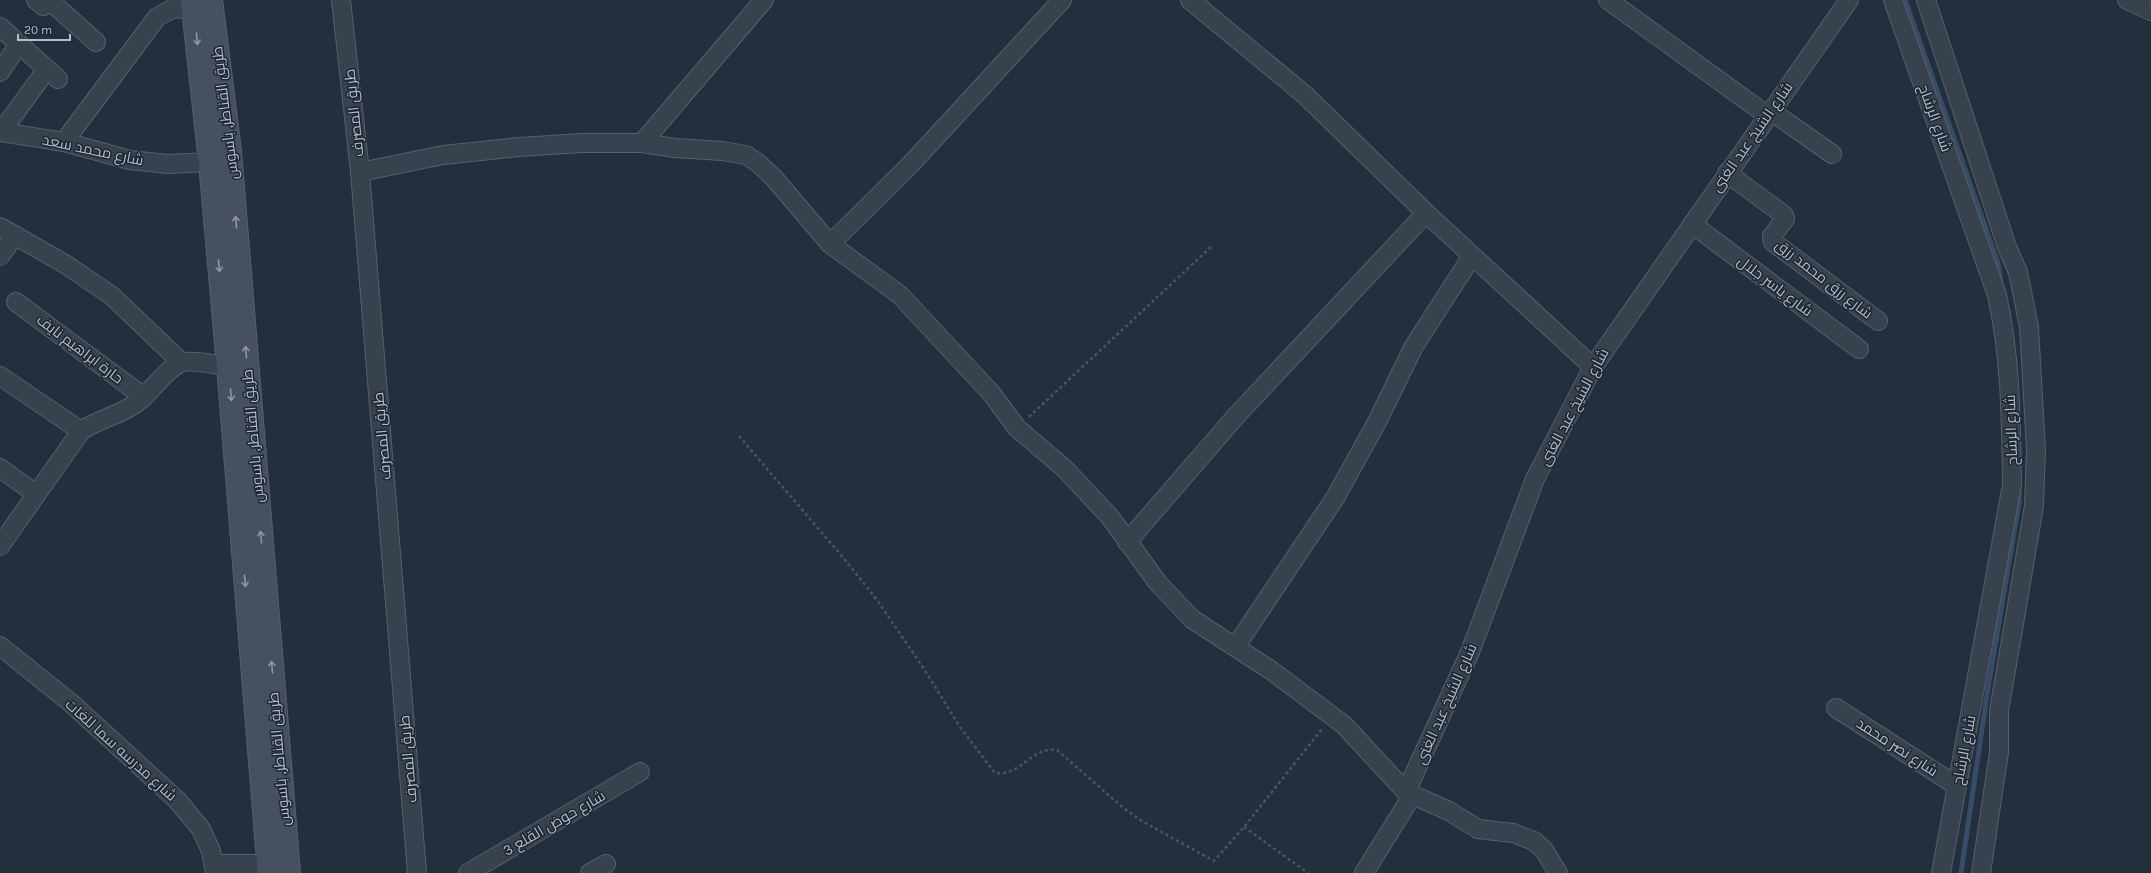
<svg xmlns="http://www.w3.org/2000/svg" width="2151" height="873" viewBox="0 0 2151 873" font-family="Karla,Cairo,sans-serif">
  <rect width="100%" height="100%" fill="#242f3e"/>
  <g fill="none" stroke-linecap="round" stroke-linejoin="round">
    <g stroke="#394c67" stroke-width="5">
      <path d="M1905,0L1998,263L2001,284"/>
      <path d="M1961,873L1988,688L2019,503V490"/>
    </g>
    <g stroke="#565f6c" stroke-width="20">
      <g id="street">
        <path d="M36,0L43,6L50,1L96,42"/>
        <path d="M341,0L360,172L417,873"/>
        <path d="M1190,0L1305,95L1426,213L1593,367"/>
        <path d="M1608,0L1768,116"/>
        <path d="M1893,0L1997,295C2011,358 2011,421 2012,485L1941,873"/>
        <path d="M1926,0L2007,247L2018,272L2029,327L2036,450L2034,506L1999,711V752L1981,873"/>
        <path d="M2127,0L2151,11"/>
        <path d="M0,27L58,79"/>
        <path d="M0,72L19,44"/>
        <path d="M1771,111L1832,154"/>
        <path d="M0,132L64,142L130,160L168,164L210,162"/>
        <path d="M1,132L47,69"/>
        <path d="M64,142L157,17L172,9L193,8"/>
        <path d="M642,143L764,0"/>
        <path d="M360,172L443,155L519,147L582,143H642L675,148L722,151L746,155L758,163L774,178L830,244L900,295L992,394L1017,428L1065,469L1110,517L1158,583L1192,619L1272,671L1344,725L1406,792L1410,799L1364,873"/>
        <path d="M1727,173L1784,215L1785,219L1772,236L1773,242L1878,321"/>
        <path d="M1692,224L1859,349"/>
        <path d="M0,227L65,264L112,296L181,362"/>
        <path d="M830,244L910,165L1062,0"/>
        <path d="M0,256L15,235"/>
        <path d="M16,302L144,397"/>
        <path d="M0,376L81,431"/>
        <path d="M0,468L36,494"/>
        <path d="M1127,542L1236,416L1426,213"/>
        <path d="M0,546L81,431C98,419 118,416 135,404C151,393 164,371 180,363C187,359 219,365 228,366"/>
        <path d="M0,646L71,703L177,800L201,829L211,851L215,873"/>
        <path d="M1236,646L1335,498L1377,422L1414,346L1472,256"/>
        <path d="M1836,708L1957,786"/>
        <path d="M1406,792L1470,652L1535,479L1593,367L1849,0"/>
        <path d="M1406,792L1449,811L1478,829L1513,833L1534,841L1544,850L1558,873"/>
        <path d="M215,864H282"/>
        <path d="M468,873L640,772"/>
        <path d="M590,873L606,864"/>
      </g>
    </g>
    <g stroke="#565f6c" stroke-width="24">
      <g id="secondary">
        <path d="M192,0L210,162L228,366L269,873"/>
        <path d="M211,0L230,151L289,873"/>
      </g>
    </g>
    <g stroke="#44595c" stroke-width="2.5" stroke-dasharray="3 3" stroke-linecap="butt">
      <path d="M1029,417L1213,245"/>
      <path d="M739,436L846,561L877,600L924,669L960,727L995,773C1021,777 1031,746 1057,750L1121,806L1140,820L1214,861L1244,827L1322,729"/>
      <path d="M1244,827L1308,873"/>
    </g>
    <use href="#street" stroke="#38414e" stroke-width="18"/>
    <use href="#secondary" stroke="#465061" stroke-width="22"/>
  </g>
  <defs><path id="oneway-shaft" d="M-6 0H5M1.5-3L5.5 0L1.5 3" fill="none" stroke-width="1.6" stroke-linecap="round" stroke-linejoin="round"/></defs>
  <g stroke="#8e96a5">
    <use href="#oneway-shaft" transform="translate(197 39) rotate(84)"/>
    <use href="#oneway-shaft" transform="translate(236 222) rotate(-95)"/>
    <use href="#oneway-shaft" transform="translate(219 266) rotate(85)"/>
    <use href="#oneway-shaft" transform="translate(246 352) rotate(-95)"/>
    <use href="#oneway-shaft" transform="translate(231 395) rotate(85)"/>
    <use href="#oneway-shaft" transform="translate(261 537) rotate(-95)"/>
    <use href="#oneway-shaft" transform="translate(245 581) rotate(85)"/>
    <use href="#oneway-shaft" transform="translate(272 667) rotate(-95)"/>
  </g>
  <g text-anchor="middle" stroke-width="3" stroke-linejoin="round" paint-order="stroke">
    <g font-size="15" fill="#b4bcc9" stroke="#1d2633">
      <text transform="translate(225 113) rotate(-97)" y="5">طريق القناطر, باسوس</text>
      <text transform="translate(354 113) rotate(-96)" y="5">طريق المصرف</text>
      <text transform="translate(1935 118) rotate(70)" y="5">شارع الرشاح</text>
      <text transform="translate(1752 137) rotate(-55)" y="5">شارع الشيخ عبد الغنى</text>
      <text transform="translate(93 150) rotate(12)" y="5">شارع محمد سعد</text>
      <text transform="translate(1824 279) rotate(38)" y="5">شارع رزق محمد رزق</text>
      <text transform="translate(1775 286) rotate(37)" y="5">شارع ياسر جلال</text>
      <text transform="translate(80 349) rotate(37)" y="5">حارة ابراهيم نايف</text>
      <text transform="translate(1574 407) rotate(-62)" y="5">شارع الشيخ عبد الغنى</text>
      <text transform="translate(2011 430) rotate(-92)" y="5">شارع الرشاح</text>
      <text transform="translate(253 436) rotate(-95)" y="5">طريق القناطر, باسوس</text>
      <text transform="translate(382 436) rotate(-95)" y="5">طريق المصرف</text>
      <text transform="translate(1446 704) rotate(-66)" y="5">شارع الشيخ عبد الغنى</text>
      <text transform="translate(1897 747) rotate(33)" y="5">شارع نصر محمد</text>
      <text transform="translate(121 750) rotate(42)" y="5">شارع مدرسه سما للغات</text>
      <text transform="translate(1964 750) rotate(-79)" y="5">شارع الرشاح</text>
      <text transform="translate(279 759) rotate(-95)" y="5">طريق القناطر, باسوس</text>
      <text transform="translate(408 759) rotate(-95)" y="5">طريق المصرف</text>
      <text transform="translate(554 823) rotate(-30)" y="5">شارع حوض القلع 3</text>
    </g>
  </g>
  <path d="M18 34v6h52v-6" fill="none" stroke="#b4bcc9" stroke-width="2"/>
  <text x="24" y="34" font-size="12" fill="#b4bcc9" stroke="#1d2633" stroke-width="3" paint-order="stroke">20 m</text>
</svg>
